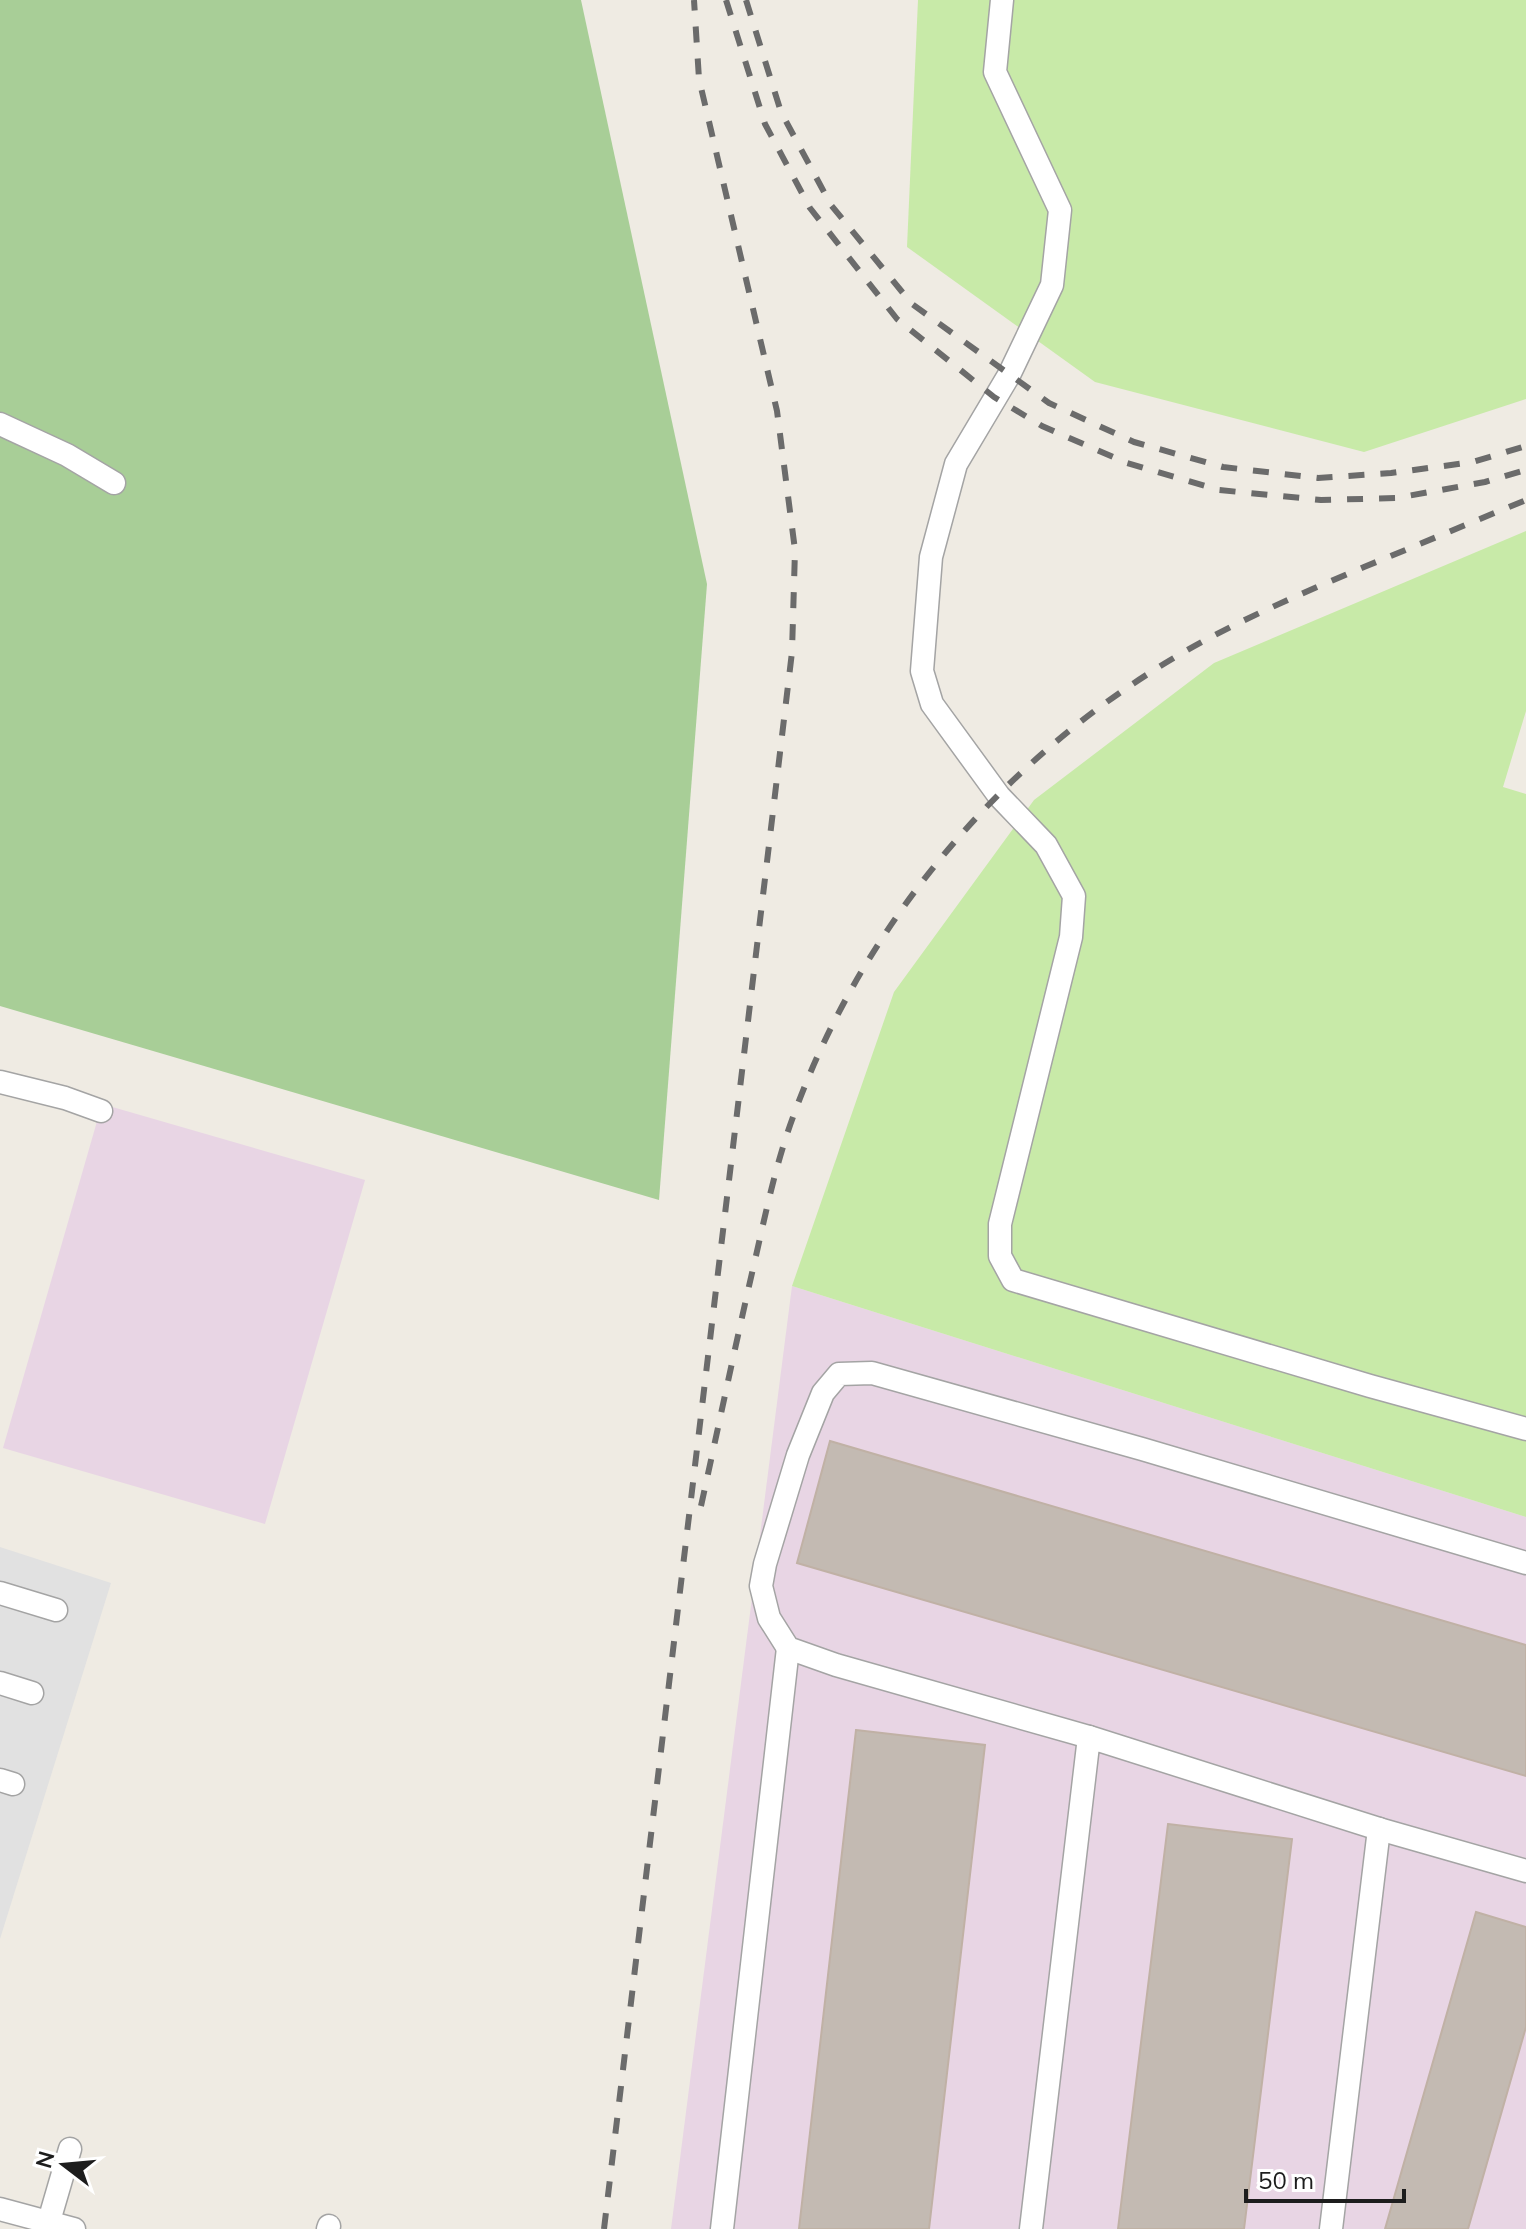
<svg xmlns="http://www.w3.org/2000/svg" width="1526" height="2229" viewBox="0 0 1526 2229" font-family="Mulish,sans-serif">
  <rect width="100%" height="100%" fill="#efebe3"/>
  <g fill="#e8d5e4">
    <path d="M102,1104L365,1180L265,1524L3,1448Z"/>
    <path d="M792,1286L1526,1517V2229H671Z"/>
  </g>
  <g fill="#c8eaa8">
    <path d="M918,0H1526V399L1364,452L1095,382L907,247Z"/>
    <path d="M1526,531V711L1503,787L1526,794V1517L792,1286L894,992L1034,800L1214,663Z"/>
  </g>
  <path fill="#a8ce97" d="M0,0H581L707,584L659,1200L0,1006Z"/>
  <path fill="#e1e1e1" d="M0,1547L111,1583L0,1939Z"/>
  <g fill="#c3bab2" stroke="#c0b1a5" stroke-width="2">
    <path d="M830,1441L1526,1645V1776L797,1563Z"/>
    <path d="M856,1730L985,1745L929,2229H799Z"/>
    <path d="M1168,1824L1292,1839L1244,2229H1118Z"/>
    <path d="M1476,1912L1526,1927V2027L1468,2229H1385Z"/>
  </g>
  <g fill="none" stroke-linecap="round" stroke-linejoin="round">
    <g stroke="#a4a4a4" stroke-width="25">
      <g id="minor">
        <path d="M1002,0L995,72L1060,210L1052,285L1009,375L956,464L931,557L922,671L932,704L999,796L1046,845L1074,896L1071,937L1000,1224V1256L1013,1280L1370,1386L1526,1429"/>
        <path d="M0,424L67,455L114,483"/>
        <path d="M0,1082L65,1098L101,1111"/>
        <path d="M0,1593L56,1610"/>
        <path d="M0,1683L32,1693"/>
        <path d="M1089,1737L836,1665L788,1648L769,1618L761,1586L765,1564L798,1455L823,1393L839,1374L872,1373L1142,1449L1526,1563"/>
        <path d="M0,1780L13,1784"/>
        <path d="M0,2209L74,2229"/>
        <path d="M49,2221L70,2149"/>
        <path d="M328,2229L329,2226"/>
        <path d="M722,2229L788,1648"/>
        <path d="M1031,2229L1089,1737L1379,1829L1526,1871"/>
        <path d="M1331,2229L1379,1829"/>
      </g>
    </g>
    <use href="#minor" stroke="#fff" stroke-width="22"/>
    <g stroke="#6b6b6b" stroke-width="6" stroke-dasharray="16 16" stroke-linecap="butt">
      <path d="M726,0L765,124L810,208L897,319L994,397L1042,426L1127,463L1219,490L1321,500L1396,498L1485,482L1526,470"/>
      <path d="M746,0L781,112L831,205L912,304L1049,403L1134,442L1223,467L1318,478L1391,473L1473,462L1526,446"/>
      <path d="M701,1506C719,1424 736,1342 755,1260C766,1212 776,1163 793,1117C858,936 987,776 1151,672C1218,629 1291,598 1364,567C1418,545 1472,522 1526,500"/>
      <path d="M604,2229L792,652L795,550L777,411L699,79L694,0"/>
    </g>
  </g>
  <g transform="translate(64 2165) rotate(286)" stroke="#ffffff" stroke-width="6" paint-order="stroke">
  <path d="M0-6L14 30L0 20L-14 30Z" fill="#1d1d1d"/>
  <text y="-12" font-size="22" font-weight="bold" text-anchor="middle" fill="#1d1d1d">N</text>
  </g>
  <path d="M1246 2189v12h158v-12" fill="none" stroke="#1d1d1d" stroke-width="4"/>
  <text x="1258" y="2189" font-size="24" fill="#1d1d1d" stroke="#ffffff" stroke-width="6" paint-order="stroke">50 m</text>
</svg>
